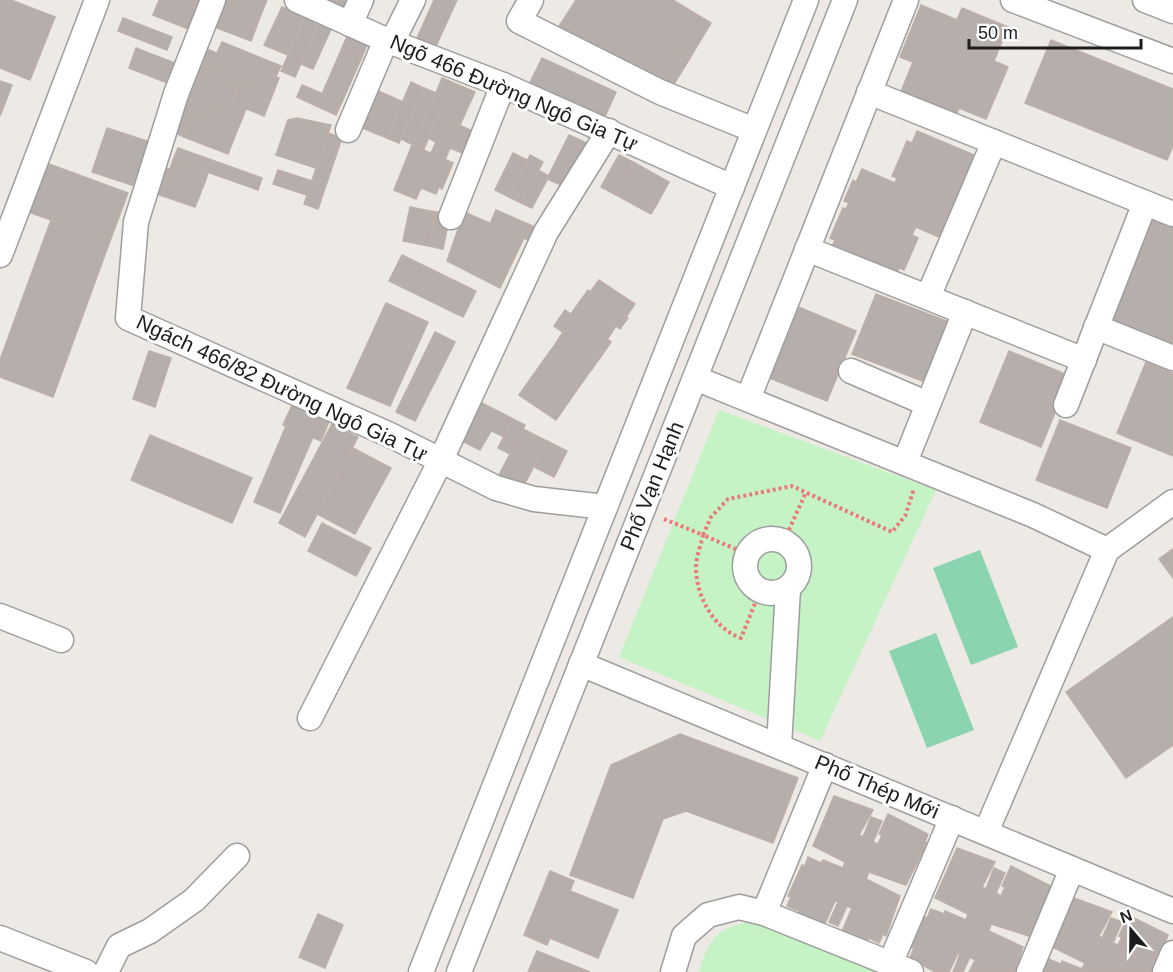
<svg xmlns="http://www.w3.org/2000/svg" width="1173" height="972" viewBox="0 0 1173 972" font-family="Helvetica,sans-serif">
  <rect width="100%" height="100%" fill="#ede9e4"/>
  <g fill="#c6f3c6">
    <path d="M719,410L936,490L820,741L619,657Z"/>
    <path d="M761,921L886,972H699C709,934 723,924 761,921Z"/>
  </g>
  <g fill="#8bd4b0">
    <path d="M980,550L1018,647L971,665L933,568Z"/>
    <path d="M936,633L974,730L927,748L889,651Z"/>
  </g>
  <g fill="#b6aeaa" stroke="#bdafa8" stroke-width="1.5">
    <path d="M0,0H11L55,17L30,80L0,68Z"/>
    <path d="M159,0H176L204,11L196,32L153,15Z"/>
    <path d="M176,0H209L204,11Z"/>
    <path d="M215,0H267L260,17Z"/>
    <path d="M331,0H355L349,12L329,3Z"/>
    <path d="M434,0H457L436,46L417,38Z"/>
    <path d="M576,0H594L690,58L668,94L558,28Z"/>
    <path d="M594,0H673L711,23L690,58Z"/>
    <path d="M221,3L260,17L256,28L217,13Z"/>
    <path d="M921,5L957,20L962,8L1008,27L994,61L1008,67L986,119L959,108L954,122L898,99L913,62L900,57Z"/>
    <path d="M282,7L305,17L288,55L264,45Z"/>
    <path d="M217,13L256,28L251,41L212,26Z"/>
    <path d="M305,17L319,23L295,77L281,71Z"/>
    <path d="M123,18L172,37L167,50L118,31Z"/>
    <path d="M319,23L331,29L313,69L301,64Z"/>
    <path d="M348,34L368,43L362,57L342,48Z"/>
    <path d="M1051,40L1173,89V146L1167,160L1025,103Z"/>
    <path d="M222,42L281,66L276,76L217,53Z"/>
    <path d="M136,48L182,66L175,86L129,68Z"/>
    <path d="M204,48L279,78L274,91L199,62Z"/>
    <path d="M342,48L362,57L342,102L322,94Z"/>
    <path d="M542,58L616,92L603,121L528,87Z"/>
    <path d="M193,60L242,79L238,89L189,70Z"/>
    <path d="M189,70L238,89L232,103L183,84Z"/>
    <path d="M442,78L475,92L460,125L438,116L441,109L431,105Z"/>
    <path d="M242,79L274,91L270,101L238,89Z"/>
    <path d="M0,81L12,85L0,116Z"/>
    <path d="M411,82L424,88L399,143L387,138Z"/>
    <path d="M183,84L246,109L242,119L179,94Z"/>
    <path d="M302,85L342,102L336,115L297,97Z"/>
    <path d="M424,88L436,93L413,145L401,139Z"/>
    <path d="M238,89L270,101L264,116L232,103Z"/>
    <path d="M376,90L403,102L387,138L360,127Z"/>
    <path d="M179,94L242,119L237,131L174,106Z"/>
    <path d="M431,105L441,109L424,149L413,145Z"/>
    <path d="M174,106L193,114L184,137L166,129Z"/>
    <path d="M193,114L237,131L228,154L184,137Z"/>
    <path d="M438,116L477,133L467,155L450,148L445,160L431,153L436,142L428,138Z"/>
    <path d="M297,118L331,125L316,168L276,155L288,120Z"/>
    <path d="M107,128L153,143L138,187L92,172Z"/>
    <path d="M917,131L981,158L948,241L916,227L912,235L918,238L904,270L899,268L894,280L829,253L835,240L830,238L843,208L846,209L849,203L844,201L853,180L856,182L862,169L895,183L897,178L892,176L907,141L912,143Z"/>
    <path d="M328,133L342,138L318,209L304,204Z"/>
    <path d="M569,135L587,143L565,187L547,179Z"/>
    <path d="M412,145L453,163L442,189L439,187L436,194L421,188L416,199L394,190Z"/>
    <path d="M178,148L262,178L258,190L173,160Z"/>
    <path d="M513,153L527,160L509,197L495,190Z"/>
    <path d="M530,155L543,162L521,203L509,197Z"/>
    <path d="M619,155L633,162L627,174L612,167Z"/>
    <path d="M38,160L128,193L110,241L20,209Z"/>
    <path d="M173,160L208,173L205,182L170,169Z"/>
    <path d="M633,162L669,182L657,204L621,185Z"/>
    <path d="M161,166L205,182L195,207L151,192Z"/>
    <path d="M612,167L627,174L616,195L601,187Z"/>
    <path d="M278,170L312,181L307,195L273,184Z"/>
    <path d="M538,170L549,176L532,208L521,203Z"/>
    <path d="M621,185L657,204L651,214L616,195Z"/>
    <path d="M410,207L436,212L429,246L403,241Z"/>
    <path d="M496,210L537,228L531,241L490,224Z"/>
    <path d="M436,212L450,214L443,249L429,246Z"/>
    <path d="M464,212L524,238L500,288L447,261Z"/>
    <path d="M1148,214L1173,223V340L1169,349L1104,323Z"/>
    <path d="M51,220L110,241L53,397L0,377V360Z"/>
    <path d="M402,255L476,291L463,317L389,281Z"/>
    <path d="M599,280L635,304L626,317L590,292Z"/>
    <path d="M588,290L628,318L620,329L580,301Z"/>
    <path d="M876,294L949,322L925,382L852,354Z"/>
    <path d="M580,301L616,326L607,340L571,314Z"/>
    <path d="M386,303L428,322L390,406L347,388Z"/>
    <path d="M796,306L856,331L827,401L767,377Z"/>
    <path d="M565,310L611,342L600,358L554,326Z"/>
    <path d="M435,332L455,342L415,421L396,412Z"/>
    <path d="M563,332L600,358L592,369L556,343Z"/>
    <path d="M556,343L592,369L579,387L543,361Z"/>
    <path d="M149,351L171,358L155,407L133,399Z"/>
    <path d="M1009,351L1070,376L1041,447L980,422Z"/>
    <path d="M543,361L579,387L556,420L519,395Z"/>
    <path d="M1146,362L1173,373V456L1117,433Z"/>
    <path d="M476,400L513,419L504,437L466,418Z"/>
    <path d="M293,403L330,419L321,441L283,425Z"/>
    <path d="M466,418L491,431L480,450L456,438Z"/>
    <path d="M513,419L525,425L510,454L498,448Z"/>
    <path d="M1060,420L1131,448L1107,508L1036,480Z"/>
    <path d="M332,424L358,437L305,537L279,523Z"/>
    <path d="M286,426L313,437L280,513L254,502Z"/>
    <path d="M523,429L547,441L521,491L497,479Z"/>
    <path d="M150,435L252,478L232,523L131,480Z"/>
    <path d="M547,441L567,451L554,477L534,467Z"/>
    <path d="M353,448L391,468L355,534L317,514Z"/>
    <path d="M322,523L371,548L356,576L308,551Z"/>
    <path d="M1173,549V578L1159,559Z"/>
    <path d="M1173,617V745L1126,778L1066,692Z"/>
    <path d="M680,734L798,778L773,843L686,811L663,819L633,898L570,875L611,765Z"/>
    <path d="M834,796L873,810L859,835L863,837L871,817L882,821L873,842L878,844L882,835L879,834L888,814L928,834L925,842L927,843L906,885L869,872L866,879L900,896L886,936L883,934L879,943L869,938L867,942L842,931L852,908L847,906L838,926L829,922L838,902L835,901L824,926L798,914L799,911L787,906L791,897L788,896L802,865L805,866L808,857L821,863L823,860L843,868L845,862L813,846Z"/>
    <path d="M957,848L995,862L982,887L986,889L994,868L1005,873L996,893L1001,896L1005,887L1002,886L1011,866L1051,886L1036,927L1033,926L1029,936L991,924L989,931L1023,947L1015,972H969L975,960L970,957L963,972H953L960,954L958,953L949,972H935L910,958L914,948L911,947L924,916L927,918L931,909L944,914L945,911L966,920L968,914L935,898Z"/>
    <path d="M550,871L574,881L570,891L618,910L598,958L550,938L547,945L524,935Z"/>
    <path d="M1074,898L1112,912L1099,936L1102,938L1111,918L1122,922L1113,943L1118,945L1122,937L1119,936L1128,915L1168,935L1155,972H1039L1048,959L1061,964L1062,961L1082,969L1085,963L1052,947Z"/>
    <path d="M318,914L343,925L325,968L299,957Z"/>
    <path d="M537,951L590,972H528Z"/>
  </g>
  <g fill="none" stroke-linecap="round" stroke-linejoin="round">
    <g stroke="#9e9e9e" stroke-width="27">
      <g id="minor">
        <path d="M213,0L176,94L136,222L128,318L390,435L496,488L534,499L605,507"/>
        <path d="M297,0L386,40L503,85L732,187"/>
        <path d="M531,0L519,21L660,92L754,130"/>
        <path d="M1013,0L1173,61"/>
        <path d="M1145,0L1173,11"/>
        <path d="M350,24L361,0"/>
        <path d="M392,42L413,0"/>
        <path d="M869,92L1173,214"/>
        <path d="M348,130L386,40"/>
        <path d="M451,217L503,85"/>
        <path d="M807,249L1084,360"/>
        <path d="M0,255L97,0"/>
        <path d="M928,297L994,142"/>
        <path d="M1096,327L1173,358"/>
        <path d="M851,371L928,404"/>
        <path d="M695,378L1033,515L1107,550"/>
        <path d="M748,399L906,0"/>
        <path d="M1066,405L1145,203"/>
        <path d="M905,462L965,312"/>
        <circle cx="772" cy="566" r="27"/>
        <path d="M0,616L61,640"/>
        <path d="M581,664L1173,911"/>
        <path d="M310,718L440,462L546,232L609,131"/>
        <path d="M779,746L788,589"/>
        <path d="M986,832L1107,550L1173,502"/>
        <path d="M764,913L825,765"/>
        <path d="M0,938L86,972"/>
        <path d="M890,964L952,818"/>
        <path d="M106,972L119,946L150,931L194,900L237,856"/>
        <path d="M421,972L806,0"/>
        <path d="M459,972L845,0"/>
        <path d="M673,972L684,936L708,915L739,907L764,913L911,972"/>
        <path d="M1029,972L1072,869"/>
        <path d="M1165,972L1173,953"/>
      </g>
    </g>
    <g stroke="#ea7979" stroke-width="4" stroke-dasharray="3 3" stroke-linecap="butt">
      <path d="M664,519L703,535C701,545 696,557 696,567C696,596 713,628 741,638L760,591"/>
      <path d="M784,541L806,492"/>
      <path d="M747,554L703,535L711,517L728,499L792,486L892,532L905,516L914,489"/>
    </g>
    <use href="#minor" stroke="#fff" stroke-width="24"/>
  </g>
  <g text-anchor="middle" stroke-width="6" stroke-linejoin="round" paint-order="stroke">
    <g font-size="21" fill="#1d1d1d" stroke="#fff">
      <text transform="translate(514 93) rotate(23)" y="7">Ngõ 466 Đường Ngô Gia Tự</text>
      <text transform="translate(282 388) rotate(25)" y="7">Ngách 466/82 Đường Ngô Gia Tự</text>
      <text transform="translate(652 486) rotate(-68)" y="7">Phố Vạn Hạnh</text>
      <text transform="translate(877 787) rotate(23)" y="7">Phố Thép Mới</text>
    </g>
  </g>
  <g transform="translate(1131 930) rotate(340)" stroke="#ffffff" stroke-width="4.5" paint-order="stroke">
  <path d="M0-4.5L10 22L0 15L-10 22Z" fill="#1d1d1d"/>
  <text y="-9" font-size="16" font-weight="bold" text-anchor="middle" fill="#1d1d1d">N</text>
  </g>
  <path d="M969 39v9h172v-9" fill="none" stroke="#1d1d1d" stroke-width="3"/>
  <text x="978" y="39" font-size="18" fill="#1d1d1d" stroke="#ffffff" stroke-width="4.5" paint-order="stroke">50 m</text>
</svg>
